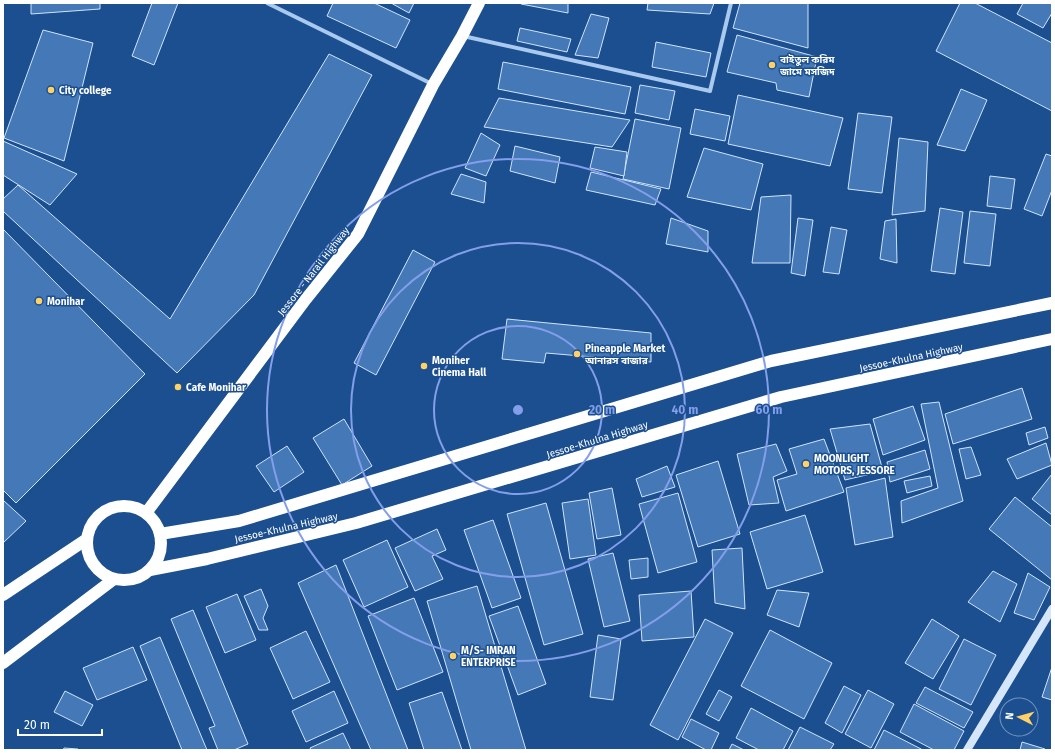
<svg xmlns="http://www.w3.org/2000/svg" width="1055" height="753" viewBox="0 0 1055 753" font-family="'Fira Sans','Noto Sans Bengali',sans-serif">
  <rect width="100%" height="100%" fill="#1b4f8f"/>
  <g fill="#4478b7" stroke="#cfe3fa">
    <path d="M31,3H100V9L31,14Z"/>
    <path d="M152,3H178L154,65L132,56Z"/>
    <path d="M333,3H374L410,20L396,48L327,16Z"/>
    <path d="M391,3H414L409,13Z"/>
    <path d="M521,3H568V13L521,4Z"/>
    <path d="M648,3H714L710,14L647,10Z"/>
    <path d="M740,3H808V48L733,28Z"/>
    <path d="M960,3H975L1052,43V111L936,51Z"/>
    <path d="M1023,3H1052V13L1043,28L1017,14Z"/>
    <path d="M591,14L609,18L598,58L575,55Z"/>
    <path d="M520,28L571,39L567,52L517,41Z"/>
    <path d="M43,30L93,43L64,161L4,138Z"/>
    <path d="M737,35L817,57L809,97L777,90L776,83L727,72Z"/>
    <path d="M656,42L711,53L706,77L652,67Z"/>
    <path d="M329,54L372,75L254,295L177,373L3,211V199L18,185L170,319Z"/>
    <path d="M503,62L631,87L625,114L498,89Z"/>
    <path d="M640,85L675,91L669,120L635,113Z"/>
    <path d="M961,89L987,100L965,151L937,145Z"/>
    <path d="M738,95L843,118L830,166L728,144Z"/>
    <path d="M499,98L630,120L612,147L484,127Z"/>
    <path d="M695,109L730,116L725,141L690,134Z"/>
    <path d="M858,113L892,117L882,193L848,189Z"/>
    <path d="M635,119L681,128L669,189L623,179Z"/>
    <path d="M481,133L500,145L486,176L465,168Z"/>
    <path d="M899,138L928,142L925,211L892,215Z"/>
    <path d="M3,141L77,174L50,205L3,175Z"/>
    <path d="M515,146L560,157L555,183L510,171Z"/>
    <path d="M595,147L627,152L624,176L590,168Z"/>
    <path d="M704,148L763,164L751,210L687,197Z"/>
    <path d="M1046,154L1052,156V190L1042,216L1024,209Z"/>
    <path d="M591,172L661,189L655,205L586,190Z"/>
    <path d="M461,174L486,182L484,203L451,194Z"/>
    <path d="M990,176L1015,179L1011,209L987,206Z"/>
    <path d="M791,195L790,263H752L761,197Z"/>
    <path d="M940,208L963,212L955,274L931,271Z"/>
    <path d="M970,211L996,214L990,266L964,263Z"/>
    <path d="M671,218L708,231V252L666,244Z"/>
    <path d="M798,218L813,220L805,276L791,273Z"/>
    <path d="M896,219L897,263L880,259L885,221Z"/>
    <path d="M831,227L847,230L839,274L823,272Z"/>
    <path d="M3,229L145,374L16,503L3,490Z"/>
    <path d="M413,250L435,262L376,375L354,363Z"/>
    <path d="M507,319L651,333V362L546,353L544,363L502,359Z"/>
    <path d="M1022,388L1032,419L953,444L945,414Z"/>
    <path d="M939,402L963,501L902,523L901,501L938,488L921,404Z"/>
    <path d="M913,406L925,440L883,455L873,419Z"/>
    <path d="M344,419L372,466L342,485L313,438Z"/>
    <path d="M870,424L883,471L845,480L830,429Z"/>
    <path d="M1045,427L1048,438L1029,445L1026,433Z"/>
    <path d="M824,439L844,492L786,511L777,480L797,474L789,449Z"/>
    <path d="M1046,443L1052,465L1017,479L1007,459Z"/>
    <path d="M776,444L787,471L773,477L779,503L749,505L737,454Z"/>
    <path d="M287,446L304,472L274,492L256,466Z"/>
    <path d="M971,447L981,475L966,479L959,449Z"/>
    <path d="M925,450L930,469L890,482L887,462Z"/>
    <path d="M718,461L740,534L698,547L676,475Z"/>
    <path d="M667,466L675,487L642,497L636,479Z"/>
    <path d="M1052,474V515L1032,499Z"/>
    <path d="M930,476L932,486L907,493L904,481Z"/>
    <path d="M885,478L893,537L855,545L846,488Z"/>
    <path d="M612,488L621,535L597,539L589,493Z"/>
    <path d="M678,493L697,562L658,573L639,504Z"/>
    <path d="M1015,497L1052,527V580L989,529Z"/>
    <path d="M588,499L596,555L570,559L562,503Z"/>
    <path d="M3,500L26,521L3,543Z"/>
    <path d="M546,503L583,634L544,645L507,514Z"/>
    <path d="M805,515L823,572L767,589L750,532Z"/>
    <path d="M493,520L521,598L492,608L464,530Z"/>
    <path d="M437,529L446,550L432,556L443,579L415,591L395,548Z"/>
    <path d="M387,540L408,587L364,607L343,560Z"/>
    <path d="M742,548L745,609L715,603L712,550Z"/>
    <path d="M613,553L630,621L604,627L588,559Z"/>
    <path d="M648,558V577L631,579L629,560Z"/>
    <path d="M336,565L408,750H371L298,583Z"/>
    <path d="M993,571L1017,584L1000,622L968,602Z"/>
    <path d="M1028,573L1050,587L1034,620L1014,613Z"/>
    <path d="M477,586L526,750H471L427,601Z"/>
    <path d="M261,589L268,606L263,618L268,630H259L244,596Z"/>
    <path d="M777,590L809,593L799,627L767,615Z"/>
    <path d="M691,591L694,637L642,641L639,595Z"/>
    <path d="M237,594L256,640L225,653L206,607Z"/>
    <path d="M414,598L443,672L397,690L368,616Z"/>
    <path d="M518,606L546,684L518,695L489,616Z"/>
    <path d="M193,610L248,744L234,750H218L209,728L215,726L171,619Z"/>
    <path d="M705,619L733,633L678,740L650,725Z"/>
    <path d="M932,619L959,636L933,679L905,663Z"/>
    <path d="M770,630L832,663L804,719L741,686Z"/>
    <path d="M306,631L330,682L293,699L270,648Z"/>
    <path d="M598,635L621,639L613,700L590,697Z"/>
    <path d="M160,637L207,750H182L140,646Z"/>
    <path d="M964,639L996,655L971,705L939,689Z"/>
    <path d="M133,647L147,680L97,700L83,668Z"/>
    <path d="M1052,667V700L1042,697Z"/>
    <path d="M844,686L861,695L842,733L825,723Z"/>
    <path d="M925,687L973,712L964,728L916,703Z"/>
    <path d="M719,690L732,697L719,721L706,714Z"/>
    <path d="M868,690L894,704L871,748L845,734Z"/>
    <path d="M65,691L93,705L82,726L54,712Z"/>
    <path d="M334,691L348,723L306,742L292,711Z"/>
    <path d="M442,692L462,750H424L409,703Z"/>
    <path d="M914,704L964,731L954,750H934L900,732Z"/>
    <path d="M751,708L793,731L783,750H759L736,738Z"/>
    <path d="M691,719L719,733L711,750H706L682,737Z"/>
    <path d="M800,727L834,744L830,750H788Z"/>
    <path d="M884,730L923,750H874Z"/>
    <path d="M343,733L351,750H311L310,748Z"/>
    <path d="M1022,742L1045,749V750H1020Z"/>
    <path d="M732,744L744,750H729Z"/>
    <path d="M64,748L78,749L79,750H63Z"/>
  </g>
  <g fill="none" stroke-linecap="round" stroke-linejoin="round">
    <g stroke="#a9c9ee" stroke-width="4">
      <path d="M267,3L432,84"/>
      <path d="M463,36L710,91L731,3"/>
    </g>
    <path stroke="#d6e6fa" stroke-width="8" d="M967,750L1052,609"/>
    <g stroke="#fff" stroke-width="12">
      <circle cx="124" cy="543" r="37"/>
      <path d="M146,513L306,299L358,234L433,85L462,36L479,3"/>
      <path d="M160,534L239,521L771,361L1052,303"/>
      <path d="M150,570L207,559L356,523L781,397L1052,339"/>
      <path d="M3,595L87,539"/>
      <path d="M3,663L114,579"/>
    </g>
  </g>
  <g fill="none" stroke="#839eea" stroke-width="2">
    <circle cx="518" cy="410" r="84"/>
    <circle cx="518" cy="410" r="167"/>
    <circle cx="518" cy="410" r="251"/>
  </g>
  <g fill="#ffd166" stroke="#1b4f8f" stroke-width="1.5">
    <circle cx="772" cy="65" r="4"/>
    <circle cx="51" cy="90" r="4"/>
    <circle cx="39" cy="301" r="4"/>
    <circle cx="577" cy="354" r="4"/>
    <circle cx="424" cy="366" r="4"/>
    <circle cx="178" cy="387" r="4"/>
    <circle cx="806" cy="464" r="4"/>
    <circle cx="453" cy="656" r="4"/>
  </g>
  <g text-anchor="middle" stroke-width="3" stroke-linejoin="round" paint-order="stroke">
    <g font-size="10" font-weight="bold" fill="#fff" stroke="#1b4f8f" text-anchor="start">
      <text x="780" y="63">বাইতুল করিম<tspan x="780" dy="12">জামে মসজিদ</tspan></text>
      <text x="59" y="94">City college</text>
      <text x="47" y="305">Monihar</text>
      <text x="585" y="352">Pineapple Market<tspan x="585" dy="12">আনারস বাজার</tspan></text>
      <text x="432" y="364">Moniher<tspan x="432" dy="12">Cinema Hall</tspan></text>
      <text x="186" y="391">Cafe Monihar</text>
      <text x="814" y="462">MOONLIGHT<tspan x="814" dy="12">MOTORS, JESSORE</tspan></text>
      <text x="461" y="654">M/S- IMRAN<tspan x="461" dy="12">ENTERPRISE</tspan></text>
    </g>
    <g font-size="10" fill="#fff" stroke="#1b4f8f">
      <text transform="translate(313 271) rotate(-52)" y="4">Jessore - Narail Highway</text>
      <text transform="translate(911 357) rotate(-12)" y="4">Jessoe-Khulna Highway</text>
      <text transform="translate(597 439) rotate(-17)" y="4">Jessoe-Khulna Highway</text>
      <text transform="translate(286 527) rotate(-13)" y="4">Jessoe-Khulna Highway</text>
    </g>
  </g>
  <circle cx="518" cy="410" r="6" fill="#839eea" stroke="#1b4f8f" stroke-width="2"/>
  <g font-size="12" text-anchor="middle" font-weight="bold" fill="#839eea" stroke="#1b4f8f" stroke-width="3" stroke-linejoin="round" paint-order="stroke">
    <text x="602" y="414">20 m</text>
    <text x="685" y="414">40 m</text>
    <text x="769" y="414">60 m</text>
  </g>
  <rect width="1055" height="753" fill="none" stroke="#ffffff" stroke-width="8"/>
  <g transform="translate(1019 717) rotate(276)"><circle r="19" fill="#1b4f8f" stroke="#7695bc"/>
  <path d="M0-3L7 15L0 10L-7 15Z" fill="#ffd166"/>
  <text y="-6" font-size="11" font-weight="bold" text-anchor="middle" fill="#ffffff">N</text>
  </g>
  <path d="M18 729v6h84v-6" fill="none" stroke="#ffffff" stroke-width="2"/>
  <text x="24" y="729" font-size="12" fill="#ffffff" stroke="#1b4f8f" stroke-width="3" paint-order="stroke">20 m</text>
</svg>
